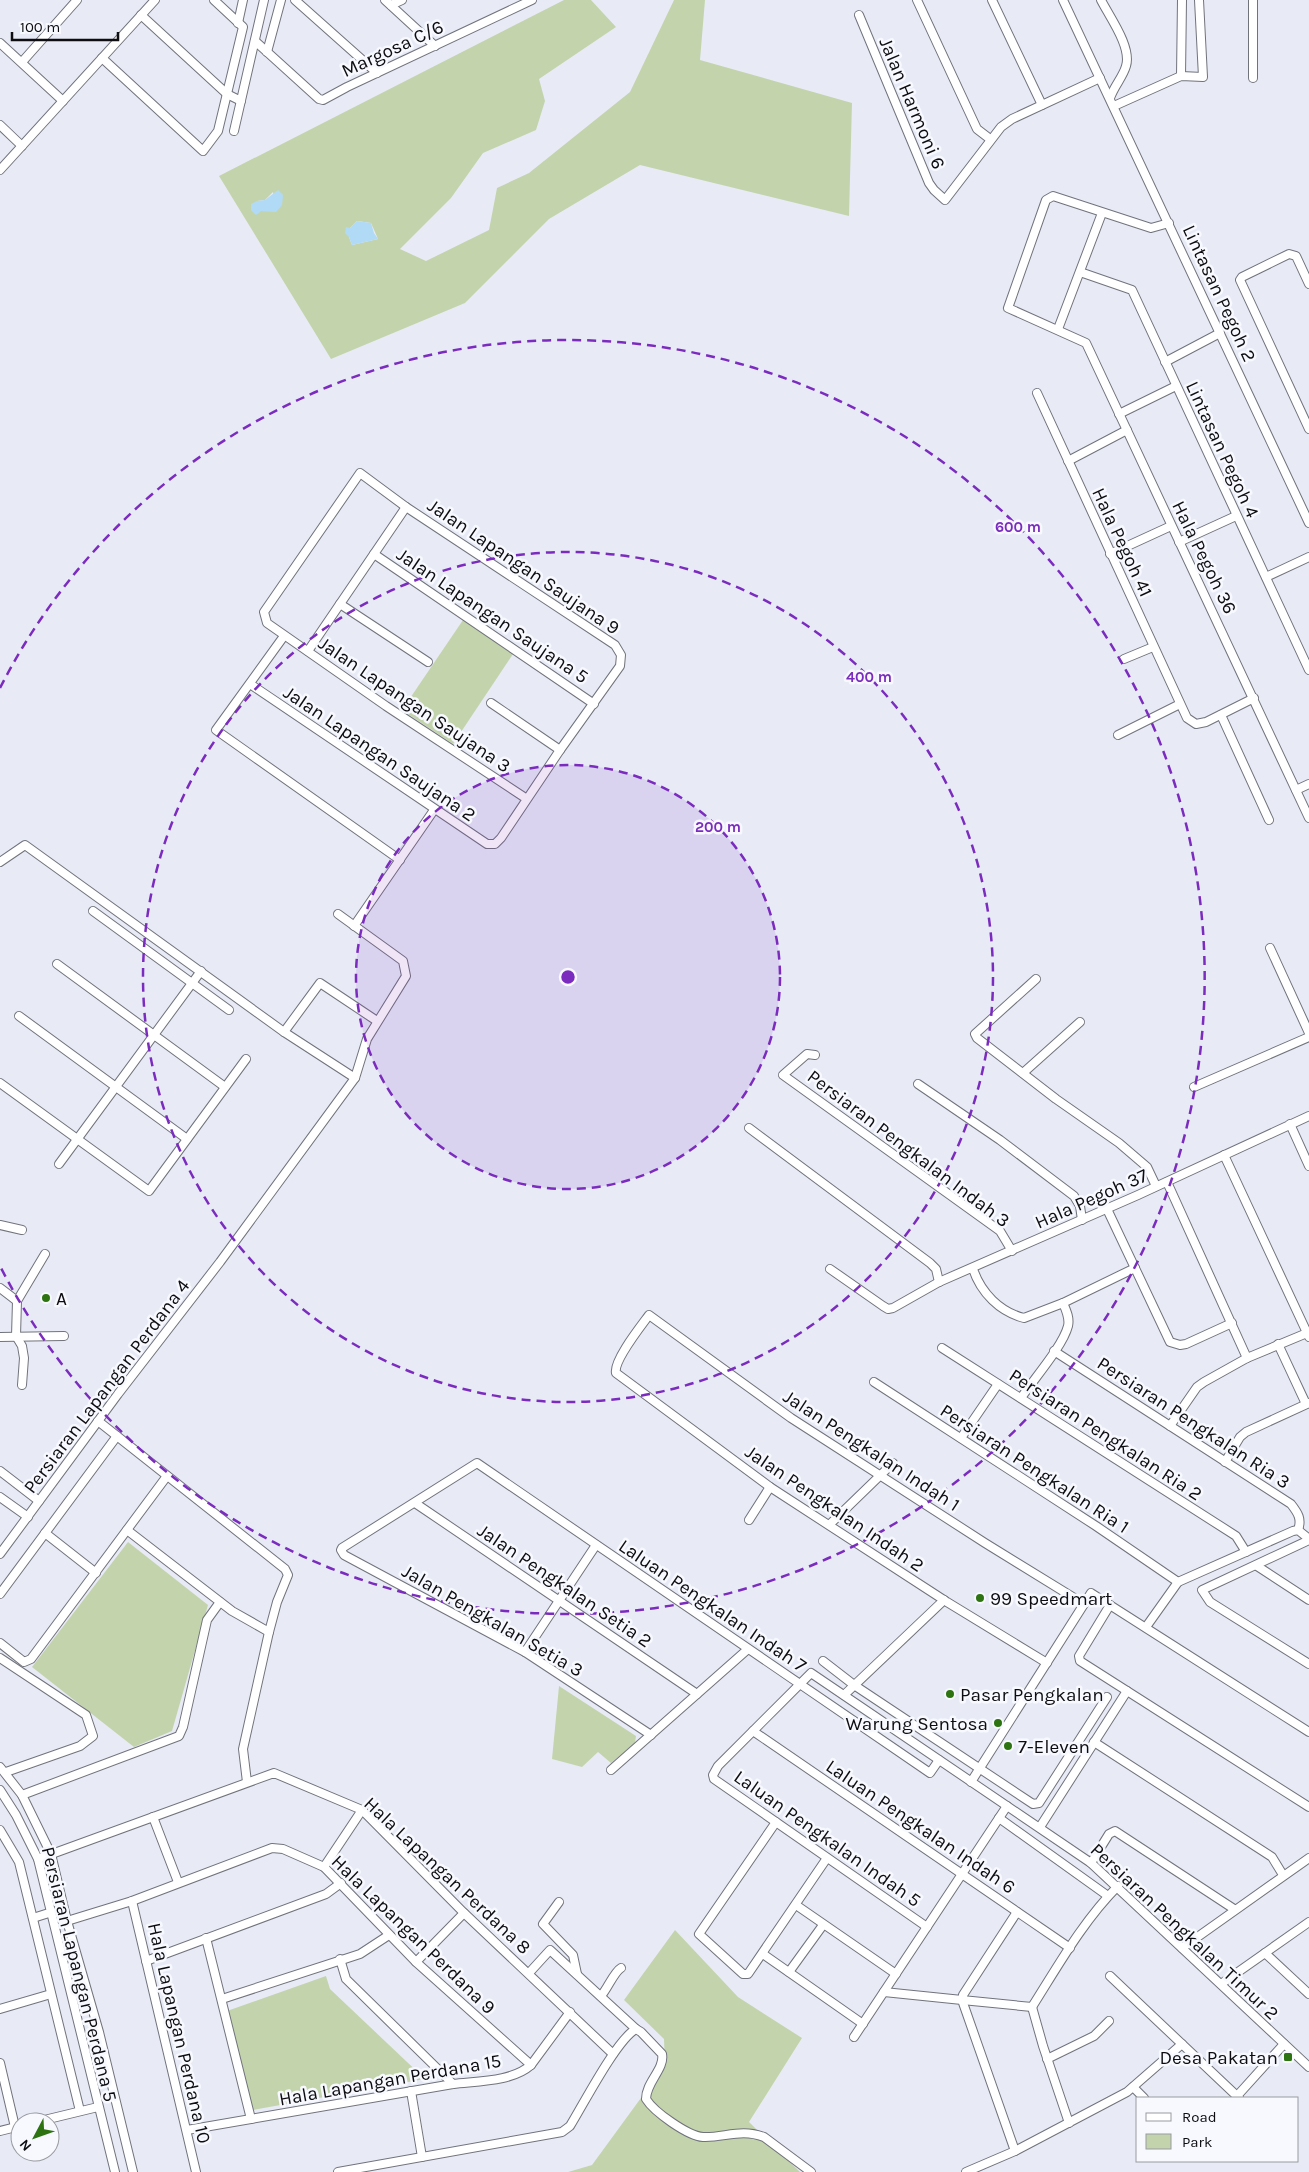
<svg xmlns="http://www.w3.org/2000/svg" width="1309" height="2172" viewBox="0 0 1309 2172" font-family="Karla,sans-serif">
  <rect width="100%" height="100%" fill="#e8ebf6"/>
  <g fill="#c3d4ad" fill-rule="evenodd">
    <path d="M564,0H591L616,27L539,79L545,101L536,130L483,153L451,198L400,249L426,261L489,230L497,188L529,173L630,92L674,0H705L700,60L852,103L849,216L640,165L549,219L465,303L331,359L219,176ZM273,192L276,211H261L257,201L265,200ZM357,221L371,223L378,239L352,245L349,237L350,228Z"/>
    <path d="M463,620L513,654L453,744L402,710Z"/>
    <path d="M128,1542L208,1605L172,1731L134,1747L32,1667Z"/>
    <path d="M559,1686L636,1736L635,1743L611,1763L598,1752L582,1767L552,1759Z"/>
    <path d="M675,1930L738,1997L802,2038L749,2122L800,2172H568L592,2165L665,2065L664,2039L624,2000Z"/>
    <path d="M326,1976L330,1989L425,2079L253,2110L227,2011Z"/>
  </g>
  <g fill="#b1daf6">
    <path d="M278,190L283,195L282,205L276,212L261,211L256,215L251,210V204L257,201L265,200Z"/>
    <path d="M357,221L371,223L374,233L378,239L352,245L349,237L345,233L346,227L350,228Z"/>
  </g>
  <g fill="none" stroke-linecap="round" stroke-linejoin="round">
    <g stroke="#71737c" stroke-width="10">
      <g id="minor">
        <path d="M295,0L377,73"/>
        <path d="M385,0L435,46"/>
        <path d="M917,0L977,129L990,139"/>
        <path d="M992,0L1042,105"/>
        <path d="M1063,0L1309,523"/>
        <path d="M1101,0C1109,16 1132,47 1126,66C1123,77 1114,86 1110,98"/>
        <path d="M1253,0V78"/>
        <path d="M391,5L402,0"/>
        <path d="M141,15L227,94L241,101"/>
        <path d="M859,15L929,183L934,190L945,200L1001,127L1012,119L1100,78"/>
        <path d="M238,23L243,0"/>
        <path d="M255,41L319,99L323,100L347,87L532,0"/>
        <path d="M0,43L63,101"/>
        <path d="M267,52L281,0"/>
        <path d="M102,58L203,151L218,131L243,27L214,0"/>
        <path d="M22,62L77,0"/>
        <path d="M1181,76L1182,0"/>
        <path d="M1114,106L1181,76L1203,77L1199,0"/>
        <path d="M0,125L22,146"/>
        <path d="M234,131L264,0"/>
        <path d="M0,170L155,0"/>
        <path d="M1169,223L1151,228L1053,196L1046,200L1008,308L1086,343L1309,818"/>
        <path d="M1080,272L1132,290L1309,670"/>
        <path d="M1309,284L1296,256L1289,254L1242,277L1240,280L1309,429"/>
        <path d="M1058,329L1102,213"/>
        <path d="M1165,362L1220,333"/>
        <path d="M1037,393L1187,718L1196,724L1206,722L1254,698"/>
        <path d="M1119,414L1176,386"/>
        <path d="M1068,461L1127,430"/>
        <path d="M1179,542L1236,516"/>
        <path d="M374,554L594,704"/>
        <path d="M1110,554L1171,526"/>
        <path d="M1266,577L1309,557"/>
        <path d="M340,604L428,662"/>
        <path d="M284,636L216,730L400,860"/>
        <path d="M308,651L406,507"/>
        <path d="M1124,659L1153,647"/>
        <path d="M250,684L487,844H495L501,838L560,750L620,666L621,655L615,645L406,507L360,473L264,612L267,623L386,706L527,799"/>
        <path d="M491,703L560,750"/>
        <path d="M1221,715L1269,820"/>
        <path d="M1118,735L1180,704"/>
        <path d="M1296,790L1309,784"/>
        <path d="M0,862L25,845L284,1032L355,1078"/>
        <path d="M93,911L229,1010"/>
        <path d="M354,926L434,810"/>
        <path d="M1270,948L1309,1033"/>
        <path d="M57,964L225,1087"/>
        <path d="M1036,979L975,1034L977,1038L1056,1099L1119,1143L1147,1167L1156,1186"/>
        <path d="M19,1016L187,1139"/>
        <path d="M284,1032L320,983L377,1021"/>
        <path d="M815,1055L807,1054L783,1075L1000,1231L1012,1251"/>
        <path d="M1023,1073L1080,1022"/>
        <path d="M0,1083L149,1191L246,1059"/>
        <path d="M918,1084L1000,1140L1074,1196L1080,1206L1082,1220"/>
        <path d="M1194,1087L1309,1037"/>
        <path d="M1290,1124L1309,1166"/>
        <path d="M749,1128L930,1263L936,1269L939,1282"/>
        <path d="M1224,1155L1309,1337"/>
        <path d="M59,1164L201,971"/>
        <path d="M1167,1182L1247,1358"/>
        <path d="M1107,1209L1170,1342L1180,1345L1186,1344L1232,1323"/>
        <path d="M0,1225L22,1230"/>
        <path d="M830,1269L883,1306L888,1309L893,1308L939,1282L1138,1195L1309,1116"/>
        <path d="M973,1269C981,1293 1000,1312 1024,1318L1063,1303L1135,1268"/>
        <path d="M0,1288L17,1301"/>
        <path d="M0,1337L64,1336"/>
        <path d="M1278,1344L1306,1404"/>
        <path d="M942,1348L1236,1536L1246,1552"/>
        <path d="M1054,1351L1291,1504C1298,1513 1302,1519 1298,1530"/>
        <path d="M874,1382L1096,1526L1178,1582"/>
        <path d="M22,1385L24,1358L22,1346L16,1336L17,1301L45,1254"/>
        <path d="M1021,1398C1033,1380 1063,1346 1068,1326C1070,1318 1066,1310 1063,1303"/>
        <path d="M98,1421L285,1569L288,1575L277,1602L269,1632L243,1749L247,1782"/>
        <path d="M1170,1426L1197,1387L1204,1382L1247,1358L1307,1333"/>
        <path d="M961,1438L998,1384"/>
        <path d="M1225,1462L1240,1437L1246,1432L1309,1403"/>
        <path d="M0,1471L39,1501"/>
        <path d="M0,1497L28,1517"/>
        <path d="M415,1503L697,1694"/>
        <path d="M749,1520L770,1487"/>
        <path d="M830,1524L893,1463"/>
        <path d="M127,1530L232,1611L269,1632"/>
        <path d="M45,1533L96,1573"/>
        <path d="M1309,1540L1202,1590L1210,1602L1309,1664"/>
        <path d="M0,1554L118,1394L220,1262L355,1078L367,1039L406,976L403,961L338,914"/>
        <path d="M1257,1566L1309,1600"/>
        <path d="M0,1594L117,1436"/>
        <path d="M1110,1605L1079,1656L1080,1661L1309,1807"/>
        <path d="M1146,1627L1178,1582L1293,1531L1298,1530L1309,1539"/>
        <path d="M0,1643L24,1662L31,1659L167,1476"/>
        <path d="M525,1652L596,1545"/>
        <path d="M0,1658L86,1715L93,1736L80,1746L6,1772"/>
        <path d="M823,1661L854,1685L1033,1804L1039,1803L1107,1697"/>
        <path d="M1047,1663L947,1602L770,1487L616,1373C613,1361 641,1326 649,1315L791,1418L985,1543L1084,1604"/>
        <path d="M844,1695L944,1600"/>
        <path d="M753,1731L1070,1948"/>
        <path d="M651,1735L525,1652L344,1555L341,1550L342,1548L477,1463L930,1773L939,1760"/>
        <path d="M1094,1742L1272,1857L1283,1875"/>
        <path d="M0,1767L22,1795L51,1854L67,1921L99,2032L133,2172"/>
        <path d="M611,1770L748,1649"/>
        <path d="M971,1782L1091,1593L1309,1732"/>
        <path d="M0,1790L16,1815L38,1859L115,2172"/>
        <path d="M22,1795L179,1736L183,1727L207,1620L220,1602"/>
        <path d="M153,1817L178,1882"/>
        <path d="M999,1818L1108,1896"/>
        <path d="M776,1822L699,1934L743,1974H748L827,1858"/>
        <path d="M1040,1827L1127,1691"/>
        <path d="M0,1830L19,1862L80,2111"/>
        <path d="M38,1859L274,1773L362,1810L464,1913L613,2054"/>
        <path d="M1091,1863L1109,1834L1115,1831L1234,1909"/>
        <path d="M324,1867L362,1810"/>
        <path d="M132,1901L196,2172"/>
        <path d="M559,1902L543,1924L573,1955L577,1974"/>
        <path d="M796,1905L896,1974"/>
        <path d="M1017,1912L963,1995L962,2000L1032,2007"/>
        <path d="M33,1918L52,1912"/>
        <path d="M67,1921L132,1901L272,1848L283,1849L324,1867L416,1962L531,2065"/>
        <path d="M927,1927L714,1779L713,1775L718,1766L811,1673L1091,1863L1309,2067"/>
        <path d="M206,1938L251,2119"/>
        <path d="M1182,1948L1309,1858"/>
        <path d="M1265,1953L1309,1994"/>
        <path d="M763,1954L863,2024"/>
        <path d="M340,1959L346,1979L453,2084"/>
        <path d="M146,1961L326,1894L341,1883"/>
        <path d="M416,1962L464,1913"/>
        <path d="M789,1972L823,1925"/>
        <path d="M529,1973L550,1950L636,2029"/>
        <path d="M1110,1976L1239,2098"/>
        <path d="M1221,1984L1309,1922"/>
        <path d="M884,1992L962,2000L1015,2151"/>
        <path d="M601,1996C608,1988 614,1972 621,1968"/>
        <path d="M222,1999L360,1954L389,1935"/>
        <path d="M1032,2007C1058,1966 1083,1921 1118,1886"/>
        <path d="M1032,2007L1043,2046L1069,2123"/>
        <path d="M0,2009L51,1994"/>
        <path d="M854,2037L1007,1806"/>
        <path d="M1047,2059L1094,2036L1109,2021"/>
        <path d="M0,2063L15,2127"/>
        <path d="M1133,2087L1144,2098"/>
        <path d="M411,2091L422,2157"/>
        <path d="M1237,2096L1284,2044"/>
        <path d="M36,2122L98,2107"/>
        <path d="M187,2130L453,2084C477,2081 512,2082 531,2065L570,2012"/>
        <path d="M0,2131L20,2126"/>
        <path d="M338,2172L562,2132L570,2126C583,2105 617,2039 636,2029L641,2032L662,2054C665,2069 646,2082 646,2099C654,2112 688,2136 703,2137C724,2138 741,2128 764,2137L811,2172"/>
        <path d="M966,2172L1015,2151L1127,2092L1182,2044"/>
      </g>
    </g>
    <use href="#minor" stroke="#fff" stroke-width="8"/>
  </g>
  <circle cx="568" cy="977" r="212" fill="#7b2cbf" fill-opacity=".12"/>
  <g fill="none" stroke="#7b2cbf" stroke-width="2.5" stroke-dasharray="9 6">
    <circle cx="568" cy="977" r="212"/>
    <circle cx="568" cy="977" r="425"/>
    <path d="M0 688A637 637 0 1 1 0 1266"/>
  </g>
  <g fill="#2e7312" stroke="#f7f9ff" stroke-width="2">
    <circle cx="46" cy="1298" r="5"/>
    <circle cx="980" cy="1598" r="5"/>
    <circle cx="950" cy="1694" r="5"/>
    <circle cx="998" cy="1723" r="5"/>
    <circle cx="1008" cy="1746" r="5"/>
    <rect x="1283" y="2052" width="10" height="10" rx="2.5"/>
  </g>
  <g text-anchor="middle" stroke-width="5" stroke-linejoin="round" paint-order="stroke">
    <g font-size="19" fill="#0d0d11" stroke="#f7f9ff">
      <text transform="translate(392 48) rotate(-25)" y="7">Margosa C/6</text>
      <text transform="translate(913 103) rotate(67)" y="7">Jalan Harmoni 6</text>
      <text transform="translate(1220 293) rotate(65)" y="7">Lintasan Pegoh 2</text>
      <text transform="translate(1223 449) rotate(65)" y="7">Lintasan Pegoh 4</text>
      <text transform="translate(1123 542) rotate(65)" y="7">Hala Pegoh 41</text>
      <text transform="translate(1205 557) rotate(64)" y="7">Hala Pegoh 36</text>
      <text transform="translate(524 566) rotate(34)" y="7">Jalan Lapangan Saujana 9</text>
      <text transform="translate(493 615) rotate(34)" y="7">Jalan Lapangan Saujana 5</text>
      <text transform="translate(415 704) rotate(34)" y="7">Jalan Lapangan Saujana 3</text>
      <text transform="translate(380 753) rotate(34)" y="7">Jalan Lapangan Saujana 2</text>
      <text transform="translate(909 1148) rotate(37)" y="7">Persiaran Pengkalan Indah 3</text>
      <text transform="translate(1091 1198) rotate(-24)" y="7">Hala Pegoh 37</text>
      <text transform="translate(106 1386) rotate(-53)" y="7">Persiaran Lapangan Perdana 4</text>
      <text transform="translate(1194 1422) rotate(33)" y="7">Persiaran Pengkalan Ria 3</text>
      <text transform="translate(1106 1434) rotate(33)" y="7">Persiaran Pengkalan Ria 2</text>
      <text transform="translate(872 1450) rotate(33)" y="7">Jalan Pengkalan Indah 1</text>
      <text transform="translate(1035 1468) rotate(33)" y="7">Persiaran Pengkalan Ria 1</text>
      <text transform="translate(835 1508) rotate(34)" y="7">Jalan Pengkalan Indah 2</text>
      <text transform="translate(565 1585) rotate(34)" y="7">Jalan Pengkalan Setia 2</text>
      <text transform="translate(713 1605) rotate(34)" y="7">Laluan Pengkalan Indah 7</text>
      <text transform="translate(493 1620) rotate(30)" y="7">Jalan Pengkalan Setia 3</text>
      <text transform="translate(921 1826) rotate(34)" y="7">Laluan Pengkalan Indah 6</text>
      <text transform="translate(828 1838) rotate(35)" y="7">Laluan Pengkalan Indah 5</text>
      <text transform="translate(448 1875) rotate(43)" y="7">Hala Lapangan Perdana 8</text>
      <text transform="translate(1185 1931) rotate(43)" y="7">Persiaran Pengkalan Timur 2</text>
      <text transform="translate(414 1934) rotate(44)" y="7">Hala Lapangan Perdana 9</text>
      <text transform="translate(80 1974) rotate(76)" y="7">Persiaran Lapangan Perdana 5</text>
      <text transform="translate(180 2033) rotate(77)" y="7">Hala Lapangan Perdana 10</text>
      <text transform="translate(390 2079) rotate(-10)" y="7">Hala Lapangan Perdana 15</text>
    </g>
    <g font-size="19" fill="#0d0d11" stroke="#f7f9ff" text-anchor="start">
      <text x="56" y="1305">A</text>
      <text x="990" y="1605">99 Speedmart</text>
      <text x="960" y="1701">Pasar Pengkalan</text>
      <text x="988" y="1730" text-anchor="end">Warung Sentosa</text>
      <text x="1018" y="1753">7-Eleven</text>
      <text x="1278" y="2064" text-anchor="end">Desa Pakatan</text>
    </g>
  </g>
  <circle cx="568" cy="977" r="8" fill="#7b2cbf" stroke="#f7f9ff" stroke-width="2.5"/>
  <g font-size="15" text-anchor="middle" font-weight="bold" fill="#7b2cbf" stroke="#f7f9ff" stroke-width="5" stroke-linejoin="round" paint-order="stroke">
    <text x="1018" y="532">600 m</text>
    <text x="869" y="682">400 m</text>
    <text x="718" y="832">200 m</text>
  </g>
  <rect x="1136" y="2097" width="162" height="65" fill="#f7f9ff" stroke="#999ba0"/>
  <rect x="1146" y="2113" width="25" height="8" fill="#ffffff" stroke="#999ba0"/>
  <text x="1182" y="2122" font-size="15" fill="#0d0d11">Road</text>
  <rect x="1146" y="2134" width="25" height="15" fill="#c3d4ad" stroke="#999ba0"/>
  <text x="1182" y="2147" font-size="15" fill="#0d0d11">Park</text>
  <g transform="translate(35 2137) rotate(229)"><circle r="24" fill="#f7f9ff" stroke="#999ba0"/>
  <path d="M0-4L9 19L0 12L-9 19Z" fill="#2e7312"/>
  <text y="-8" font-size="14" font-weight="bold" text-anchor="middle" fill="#0d0d11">N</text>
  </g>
  <path d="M12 32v8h106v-8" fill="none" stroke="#0d0d11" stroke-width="2.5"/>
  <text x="20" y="32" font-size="15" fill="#0d0d11" stroke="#f7f9ff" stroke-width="4" paint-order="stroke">100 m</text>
</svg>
